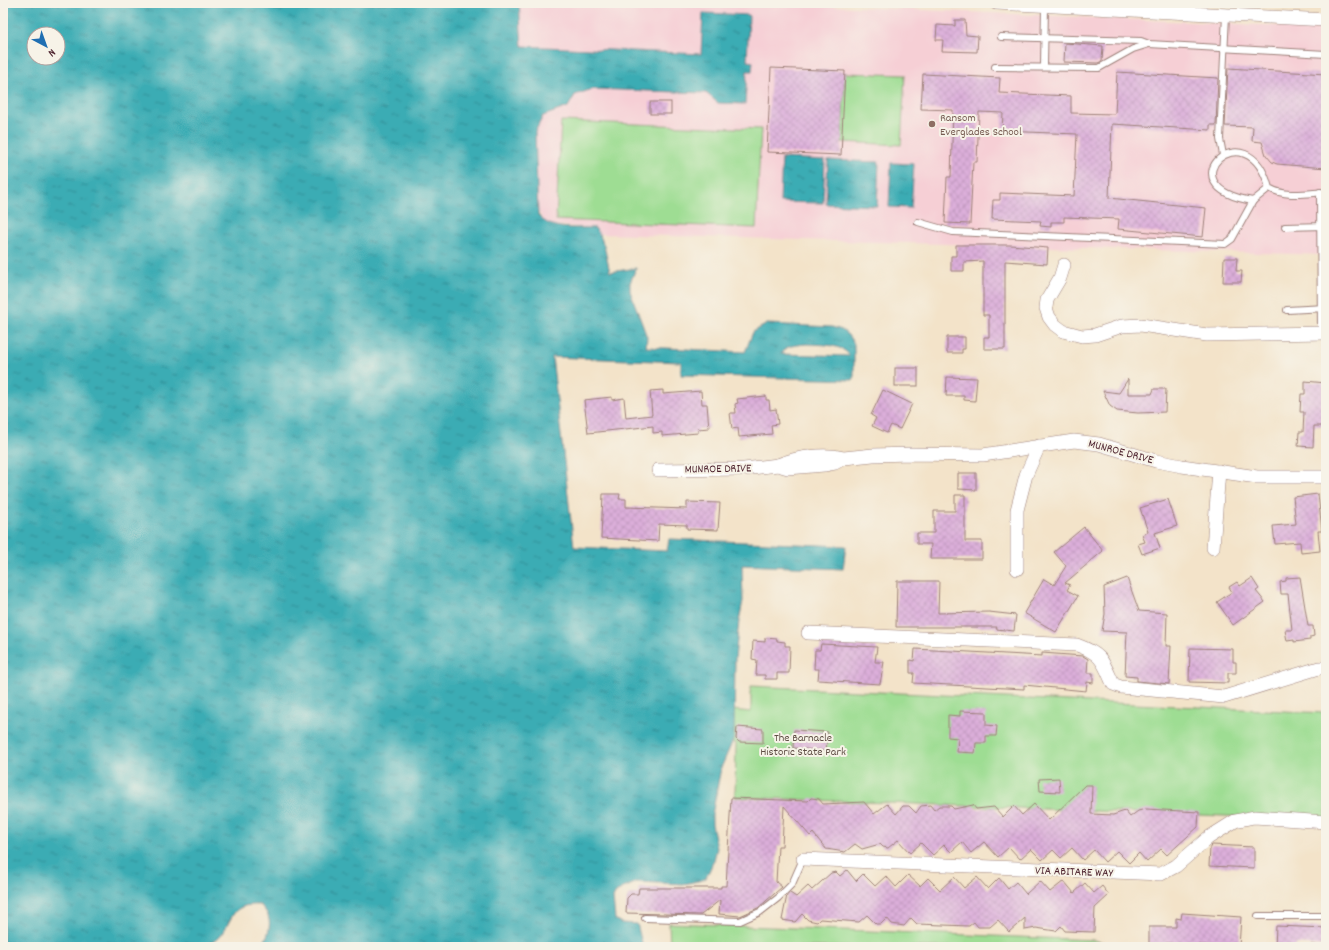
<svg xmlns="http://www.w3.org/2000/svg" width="1329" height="950" viewBox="0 0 1329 950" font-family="Dekko,sans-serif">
  <defs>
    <pattern id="water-ripples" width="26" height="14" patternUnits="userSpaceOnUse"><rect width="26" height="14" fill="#3aacb4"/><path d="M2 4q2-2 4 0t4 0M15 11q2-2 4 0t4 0" fill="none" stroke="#338b93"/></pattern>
    <pattern id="building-cross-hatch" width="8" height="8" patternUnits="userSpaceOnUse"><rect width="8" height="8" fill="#dcafda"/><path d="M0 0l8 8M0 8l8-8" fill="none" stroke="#be96bb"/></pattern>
  </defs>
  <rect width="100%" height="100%" fill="#f7f3e8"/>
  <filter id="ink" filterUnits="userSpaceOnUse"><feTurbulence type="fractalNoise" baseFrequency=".025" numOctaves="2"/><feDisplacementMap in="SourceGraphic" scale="8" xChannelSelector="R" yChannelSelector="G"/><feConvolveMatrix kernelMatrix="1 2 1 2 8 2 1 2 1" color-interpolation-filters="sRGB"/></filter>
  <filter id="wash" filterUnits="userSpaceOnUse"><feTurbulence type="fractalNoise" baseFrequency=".012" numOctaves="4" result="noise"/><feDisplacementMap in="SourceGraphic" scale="16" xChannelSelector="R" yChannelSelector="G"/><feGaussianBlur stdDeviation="0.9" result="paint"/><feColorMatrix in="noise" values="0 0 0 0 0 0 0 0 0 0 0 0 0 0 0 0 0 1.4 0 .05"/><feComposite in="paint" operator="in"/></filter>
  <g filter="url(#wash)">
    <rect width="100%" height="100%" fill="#f3e3c9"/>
    <path fill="#f6cfd5" d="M519,3H764L1326,28V255L599,234L595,228L549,225L543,221L537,209L535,132L543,116L568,107L575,95L592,89L706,93L718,103L753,62H747L749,15L702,54L522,46Z"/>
    <g fill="#9edd93" stroke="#747e5f">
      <path d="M845,73L905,75L901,145L842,142Z"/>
      <path d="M561,121L761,129L756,228L556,220Z"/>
      <path d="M751,686L1326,713V820L735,797L736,743L732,742V710L751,712Z"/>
      <path d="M669,923L1093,940L1124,947H670Z"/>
    </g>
    <g fill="url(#water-ripples)" stroke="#426670" fill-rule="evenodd">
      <path d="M3,3H519L522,46L701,54L703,13L749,15L747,61L753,62L752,71H747L745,104L718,103L706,93L592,89L575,95L568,107L543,116L535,132L538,215C551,232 576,227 595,228C605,240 606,257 610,272L636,268L630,283V291L647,337L646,347L745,352L753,332L767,324L832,327L842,330L848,335L854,344V380L681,375V362L552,357L574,547L667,551L669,539L846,546L843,569L742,565L743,601L739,621L735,659L734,738L721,768L712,815V824L717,848L714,860L706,878L702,880L684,884L637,882L621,889L615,894L613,898L615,919L621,923L637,924L643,947H260C267,940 272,926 268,916C267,912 263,908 260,905C229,903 235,919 219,937C215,942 208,943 203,947H3ZM34,34H58V58H34ZM806,344C820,345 841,343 850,356L781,354C785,345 797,345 806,344Z"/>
      <path d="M782,158L825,160L823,203L780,202Z"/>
      <path d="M828,160L879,162L877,206L826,204Z"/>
      <path d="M891,163L914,164L911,208L889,207Z"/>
    </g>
    <g id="blocks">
      <g fill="url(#building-cross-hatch)">
        <path d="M955,20H965L966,35L978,36L977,52L942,51L943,40H936L937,25L955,26Z"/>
        <path d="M1065,43L1103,46L1102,61L1098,63L1064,62Z"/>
        <path d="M771,68L845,71L841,155L767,152Z"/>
        <path d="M1228,68L1326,74V168L1277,164L1272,162L1266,155L1262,142L1252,141L1253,127L1225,126Z"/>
        <path d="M1117,72L1218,78L1216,125H1210V130L1112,124L1109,198L1206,208L1203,237L1118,229L1119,219L1064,217V222H1051V227L1040,226L1041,221L992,219L993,200H1000V193L1074,196L1077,134L1002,131L1003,113L979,112L977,162H973L970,224L945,223L947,177H951L953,110L921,109L923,74L1000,78L999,93L1071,96V113L1115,114Z"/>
        <rect x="650" y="102" width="21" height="12"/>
        <path d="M956,245H1010L1048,248L1047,264L1005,261V349H984V337H989V315H983V261L964,262V271H951V256H956Z"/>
        <path d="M1224,258H1237L1236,271H1242L1241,282H1223Z"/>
        <path d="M947,337H965V349H962V353H947Z"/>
        <rect x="895" y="368" width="23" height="18"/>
        <path d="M947,377L977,378L975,401L964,400V396H946Z"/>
        <path d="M1128,379V394H1152L1154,389H1166L1165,412L1138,413L1117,411L1110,406L1103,391L1119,393Z"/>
        <path d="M1305,381L1326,383V426H1314L1313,447L1298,446L1299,432H1303L1304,412H1300L1301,394H1305Z"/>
        <path d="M663,390V394L701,391L702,404H707L709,428L698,429V433L662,436V432L653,433V426L588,433L584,400L612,397V400L624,398L626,418L652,415L650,391Z"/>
        <path d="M883,390L912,404L900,429L891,425L887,433L872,426L876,418L871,415Z"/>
        <path d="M766,396V400H769L770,410L776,409L778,424L771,425L772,434L739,437L738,428L732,429L730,413H736L735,404L738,403L737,399Z"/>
        <path d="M958,473H976V490L958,489Z"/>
        <path d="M603,494H620L619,499H626V507L687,509V502L720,503L718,530L687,529V525L659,524L658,541L601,538Z"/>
        <path d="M1318,494L1322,531H1318L1320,551L1301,553L1300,542L1275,544L1273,526L1296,524L1293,497Z"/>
        <path d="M955,495H965V541H982V559H930L931,544H917V533H934V511H955Z"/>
        <path d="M1168,499L1177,526L1155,533L1160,548L1142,554L1138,544L1145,542L1142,535L1148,532L1140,508Z"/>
        <path d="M1084,527L1103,551L1065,583L1070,585L1067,590L1078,596L1056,632L1024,613L1044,579L1054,585L1066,566L1054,552Z"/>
        <path d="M1300,577L1308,626H1313L1314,636L1310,637V640L1294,642V640L1287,641L1285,630H1292L1288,594H1281L1280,582L1286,581V578Z"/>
        <path d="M1127,578L1139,611L1167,613L1166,646H1171L1169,684L1137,681V677L1125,676L1127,632L1102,631L1105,614L1104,587Z"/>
        <path d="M1252,578L1259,589L1256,591L1265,602L1233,625L1217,602L1232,592L1229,587L1237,582L1240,586Z"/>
        <path d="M897,581H939L938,613L989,612L1016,615L1014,631L996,629L997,627H896Z"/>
        <path d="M765,638L777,639V641L785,642V646H790L789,673H777V679H765V675H756L757,660L752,659L753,641L765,642Z"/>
        <path d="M821,644L877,647L875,662H884L880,684L818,680L819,669H814L815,650H820Z"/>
        <path d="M1190,648L1233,649V662H1236V673H1228V683L1189,682Z"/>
        <path d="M915,649L1042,656V653L1083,656L1088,659L1087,673H1093V683L1087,682L1086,691L1024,685V689L913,683L914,673H910V660L914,661Z"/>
        <path d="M960,711L986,712V725L997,726L996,736H986V743H976L975,753L957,752L958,738L948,737V715L960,716Z"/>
        <path d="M737,727L763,729V743L739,742L736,739Z"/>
        <path d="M794,730L828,732L826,751L793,748Z"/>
        <path d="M1059,778L1060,792L1040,791L1039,779Z"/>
        <path d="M1085,785H1092L1091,814L1113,815L1125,811L1130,817L1138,811L1146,809L1199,812L1198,827L1167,855L1161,849L1147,862L1139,853L1129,863L1117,851L1105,862L1094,850L1083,860L1072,848L1061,858L1053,850L1042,860L1031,849L1020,859L1009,847L998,857L984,842L971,853L962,842L951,852L944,845L933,855L921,843L910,853L898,840L888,848L883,847L880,844L862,849L855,844L845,852L826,849L813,833L810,836L784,806L782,846H778L776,882L782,887L758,908L740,916L719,914L720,900L701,915L626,913L627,898L631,894H638L639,888H721V886H726L731,798L808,801L811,798L819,799L823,804L864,802L874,814L887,804L896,814L903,806H909L916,813L921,806L930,805L934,810L939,806H951L954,809L973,805L976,809L994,807L1003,817L1014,806L1022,815L1034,804L1049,820Z"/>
        <path d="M1212,845L1254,847V868L1209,866L1210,847Z"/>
        <path d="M847,870L856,881L863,874L875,886L886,876L896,887L908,875L920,886L928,878L940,890L954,877L964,888L977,877L988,889L999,878L1008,889L1016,882L1026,894L1040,881L1050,892L1064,881L1074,893L1085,883L1094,893L1102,886L1109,895L1095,908L1094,932L1065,931L1061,926L1056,931L1036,928L1025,930V918L1009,932L998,920L990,927H978L974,922L969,926L917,924L911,918L904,926L892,924L887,918L881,924H876L867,915L859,922L820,919L817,922L808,920L802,914L795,922L782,920L787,895L790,893L796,897L808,886L812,890L831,873L836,872L840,876Z"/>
        <path d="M1182,913L1241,917L1239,947L1166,943V944H1149V927H1176V918L1181,919Z"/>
        <path d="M1276,926L1326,928V946L1296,944V947H1275Z"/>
      </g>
    </g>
  </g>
  <g filter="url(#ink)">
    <use href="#blocks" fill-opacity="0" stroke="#9e817a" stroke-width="1"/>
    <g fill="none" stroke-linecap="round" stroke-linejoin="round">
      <g stroke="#9e817a" stroke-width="8">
        <g id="service">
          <path d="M1001,37L1141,41L1149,44L1326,54"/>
          <path d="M1044,66L1045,5"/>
          <path d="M995,67L1099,68L1133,49L1149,44"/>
          <path d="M1223,155L1220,139L1226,15"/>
          <path d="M1269,188L1253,201C1162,187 1248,107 1269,188C1287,198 1307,193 1326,192"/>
          <path d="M1320,192L1321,333"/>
          <path d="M918,222L953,232L1225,244L1232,239L1253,201"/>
          <path d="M1285,227L1326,226"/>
          <path d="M1287,310L1326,308"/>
          <path d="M1258,916H1326"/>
          <path d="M645,918L740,921L760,912L778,898L792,884L803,859"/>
        </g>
      </g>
      <g stroke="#9e817a" stroke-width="14">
        <g id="minor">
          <path d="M996,3L1326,20"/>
          <path d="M1064,265L1060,278L1047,300L1046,308L1049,317L1055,325L1063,331L1082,336L1095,335L1122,326L1141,325L1207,335L1326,333"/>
          <path d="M844,458C823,453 797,457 778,465L788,468L824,465L835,463L844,458L873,455L911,454L983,455L1074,441L1099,444L1156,461L1182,466L1257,477H1326"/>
          <path d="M658,470L744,469L778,465"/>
          <path d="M1213,548L1219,471"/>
          <path d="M1017,569V510L1026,475L1039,446"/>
          <path d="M808,633L1077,645C1102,654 1103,661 1113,684L1121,687L1224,697L1319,668H1326"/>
          <path d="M803,859L1161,874L1176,866L1208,838L1235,821L1254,817L1326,822"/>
        </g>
      </g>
      <use href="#service" stroke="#fff" stroke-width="6"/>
      <use href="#minor" stroke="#fff" stroke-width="13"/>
    </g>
  </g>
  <circle fill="#8d6e63" stroke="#f7f3e8" stroke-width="1.5" cx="932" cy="124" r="4"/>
  <g text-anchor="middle" stroke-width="4" stroke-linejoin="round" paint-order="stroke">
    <g font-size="12" fill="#785e54" stroke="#f7f3e8" text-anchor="start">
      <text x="940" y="121">Ransom<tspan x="940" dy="14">Everglades School</tspan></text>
    </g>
    <g font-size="12" fill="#4a1f2b" stroke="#f7f3e8">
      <text transform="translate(1121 451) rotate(15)" y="4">MUNROE DRIVE</text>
      <text transform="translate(718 468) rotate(-1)" y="4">MUNROE DRIVE</text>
      <text transform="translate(1074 871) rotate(2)" y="4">VIA ABITARE WAY</text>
    </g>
    <g font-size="12" fill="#5f4e45" stroke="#f7f3e8">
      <text x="803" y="741">The Barnacle<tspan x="803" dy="14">Historic State Park</tspan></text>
    </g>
  </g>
  <rect width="1329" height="950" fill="none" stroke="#f7f3e8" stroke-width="16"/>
  <g transform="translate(46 46) rotate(139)"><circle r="19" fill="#f7f3e8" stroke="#b29e9c"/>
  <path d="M0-3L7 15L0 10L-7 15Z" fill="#1f6fb2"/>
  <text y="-6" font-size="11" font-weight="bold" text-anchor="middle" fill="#4a1f2b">N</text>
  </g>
</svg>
